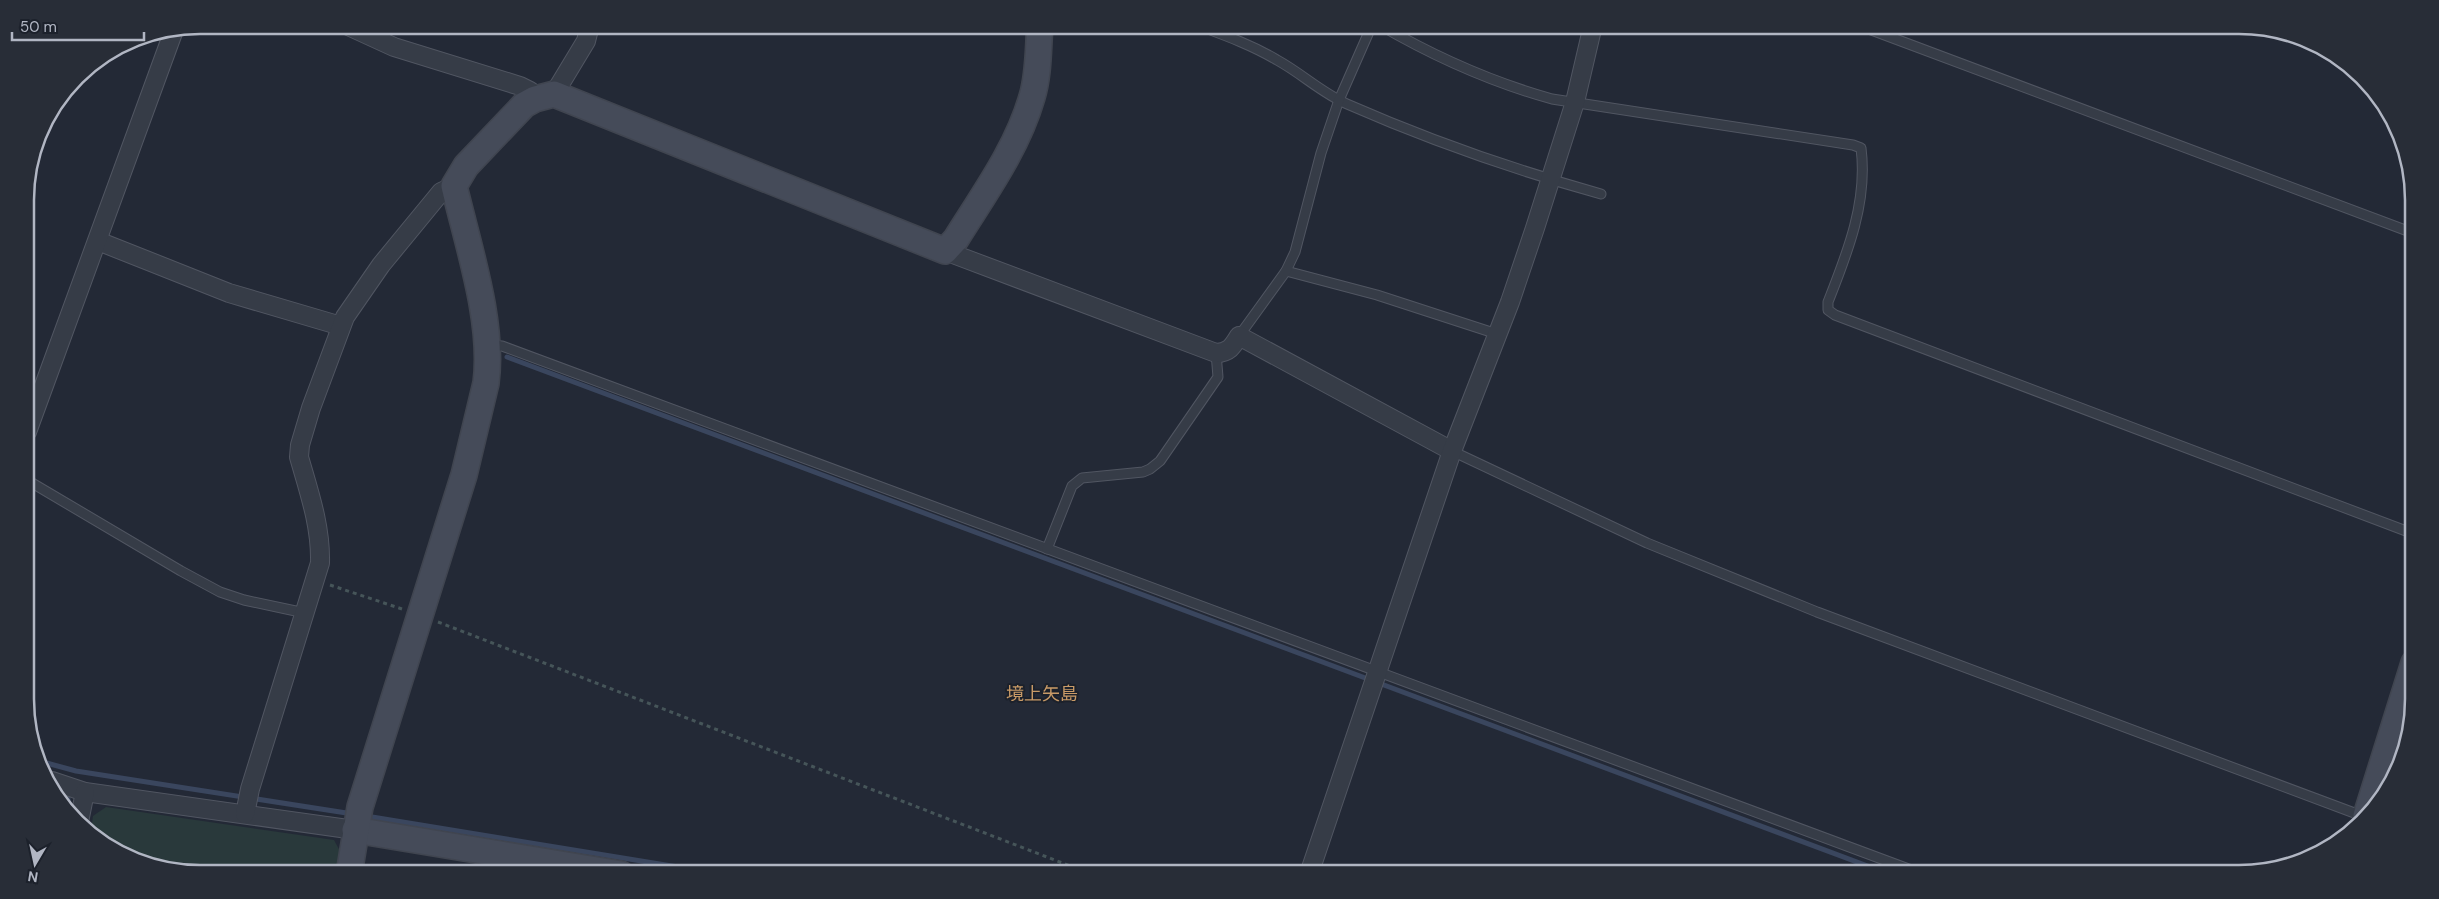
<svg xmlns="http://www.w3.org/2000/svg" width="2439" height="899" viewBox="0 0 2439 899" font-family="'DM Sans','Noto Sans JP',sans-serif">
  <rect width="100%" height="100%" fill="#232936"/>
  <path fill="#29393b" d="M106,807L334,840L340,851L337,874H200L144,865L91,830L93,816Z"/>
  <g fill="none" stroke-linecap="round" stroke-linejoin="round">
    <g stroke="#3a465e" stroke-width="5">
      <path d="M507,357L1889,874"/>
      <path d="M43,762L76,771L353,814"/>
      <path d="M67,811L68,799"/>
      <path d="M366,816L721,874"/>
    </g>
    <g stroke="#515662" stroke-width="11">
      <g id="lane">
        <path d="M1197,25C1224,35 1252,45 1277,60C1301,73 1322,93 1347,104C1429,140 1515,170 1601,194"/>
        <path d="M1380,25C1435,57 1491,82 1552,99L1853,145L1861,148C1868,202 1847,254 1828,302V310L1835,315L2414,534"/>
        <path d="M1858,25L2413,233"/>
        <path d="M1286,271L1377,295L1497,334"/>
        <path d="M1239,336L1286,271L1295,252L1321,153L1339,100L1372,25"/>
        <path d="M490,345L502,346L1922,874"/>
        <path d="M1452,451L1647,543L1817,612L2365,817"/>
        <path d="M27,480L181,571L220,592L244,600L305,613"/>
        <path d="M1047,549L1072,486L1082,478L1143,472L1150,469L1160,461L1218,377L1216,353"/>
      </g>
    </g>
    <g stroke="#515662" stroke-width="20">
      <g id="street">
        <path d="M346,25L394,47L520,86L530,91L535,99"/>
        <path d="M554,94L586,41L590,25"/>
        <path d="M98,241L229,293L341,326"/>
        <path d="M945,251L1216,353C1229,353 1233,346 1239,336L1452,451"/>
        <path d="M27,432L174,30"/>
        <path d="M52,781L85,792L355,830"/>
        <path d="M245,814L250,789L320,563C321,526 309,492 299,457L300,445L311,408L345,317L381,265L441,192L454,186"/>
        <path d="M79,822L85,792"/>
        <path d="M1309,874L1452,451L1510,302L1535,228L1575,102L1593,25"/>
      </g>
    </g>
    <g stroke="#404550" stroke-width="28">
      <g id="secondary">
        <path d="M2366,816L2414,663"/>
        <path d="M355,830L621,874"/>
        <path d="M349,874L360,807L464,475L486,383C494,322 468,246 454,186L466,166L524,105L535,99L554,94L945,251L956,239C984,194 1017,149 1032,97C1039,74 1038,49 1040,25"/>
      </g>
    </g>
    <g stroke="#465559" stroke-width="3" stroke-dasharray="4 4" stroke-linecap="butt">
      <path d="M330,585L402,609"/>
      <path d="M438,622L1091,874"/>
    </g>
    <use href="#lane" stroke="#363c47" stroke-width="9"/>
    <use href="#street" stroke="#363c47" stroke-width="18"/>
    <use href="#secondary" stroke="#454b59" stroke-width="25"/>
  </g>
  <g text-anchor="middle" stroke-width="4" stroke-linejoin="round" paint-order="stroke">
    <g font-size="18" fill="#c89a67" stroke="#1c212b">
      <text x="1042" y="700">境上矢島</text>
    </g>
  </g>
  <path d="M0 0H2439V899H0ZM200 34H2239A166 166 0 0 1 2405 200V699A166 166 0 0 1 2239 865H200A166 166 0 0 1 34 699V200A166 166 0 0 1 200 34Z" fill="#282d37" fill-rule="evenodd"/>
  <path fill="none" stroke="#b1b6c3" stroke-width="2.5" d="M200 34H2239A166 166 0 0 1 2405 200V699A166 166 0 0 1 2239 865H200A166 166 0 0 1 34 699V200A166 166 0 0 1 200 34Z"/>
  <g transform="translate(35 864) rotate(189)" stroke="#1c212b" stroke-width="4" paint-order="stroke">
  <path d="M0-4L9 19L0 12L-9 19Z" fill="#b1b6c3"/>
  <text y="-8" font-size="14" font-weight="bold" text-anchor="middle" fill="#b1b6c3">N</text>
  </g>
  <path d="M12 32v8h132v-8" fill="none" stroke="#b1b6c3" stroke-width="2.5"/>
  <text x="20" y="32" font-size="15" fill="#b1b6c3" stroke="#1c212b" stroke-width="4" paint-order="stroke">50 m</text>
</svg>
